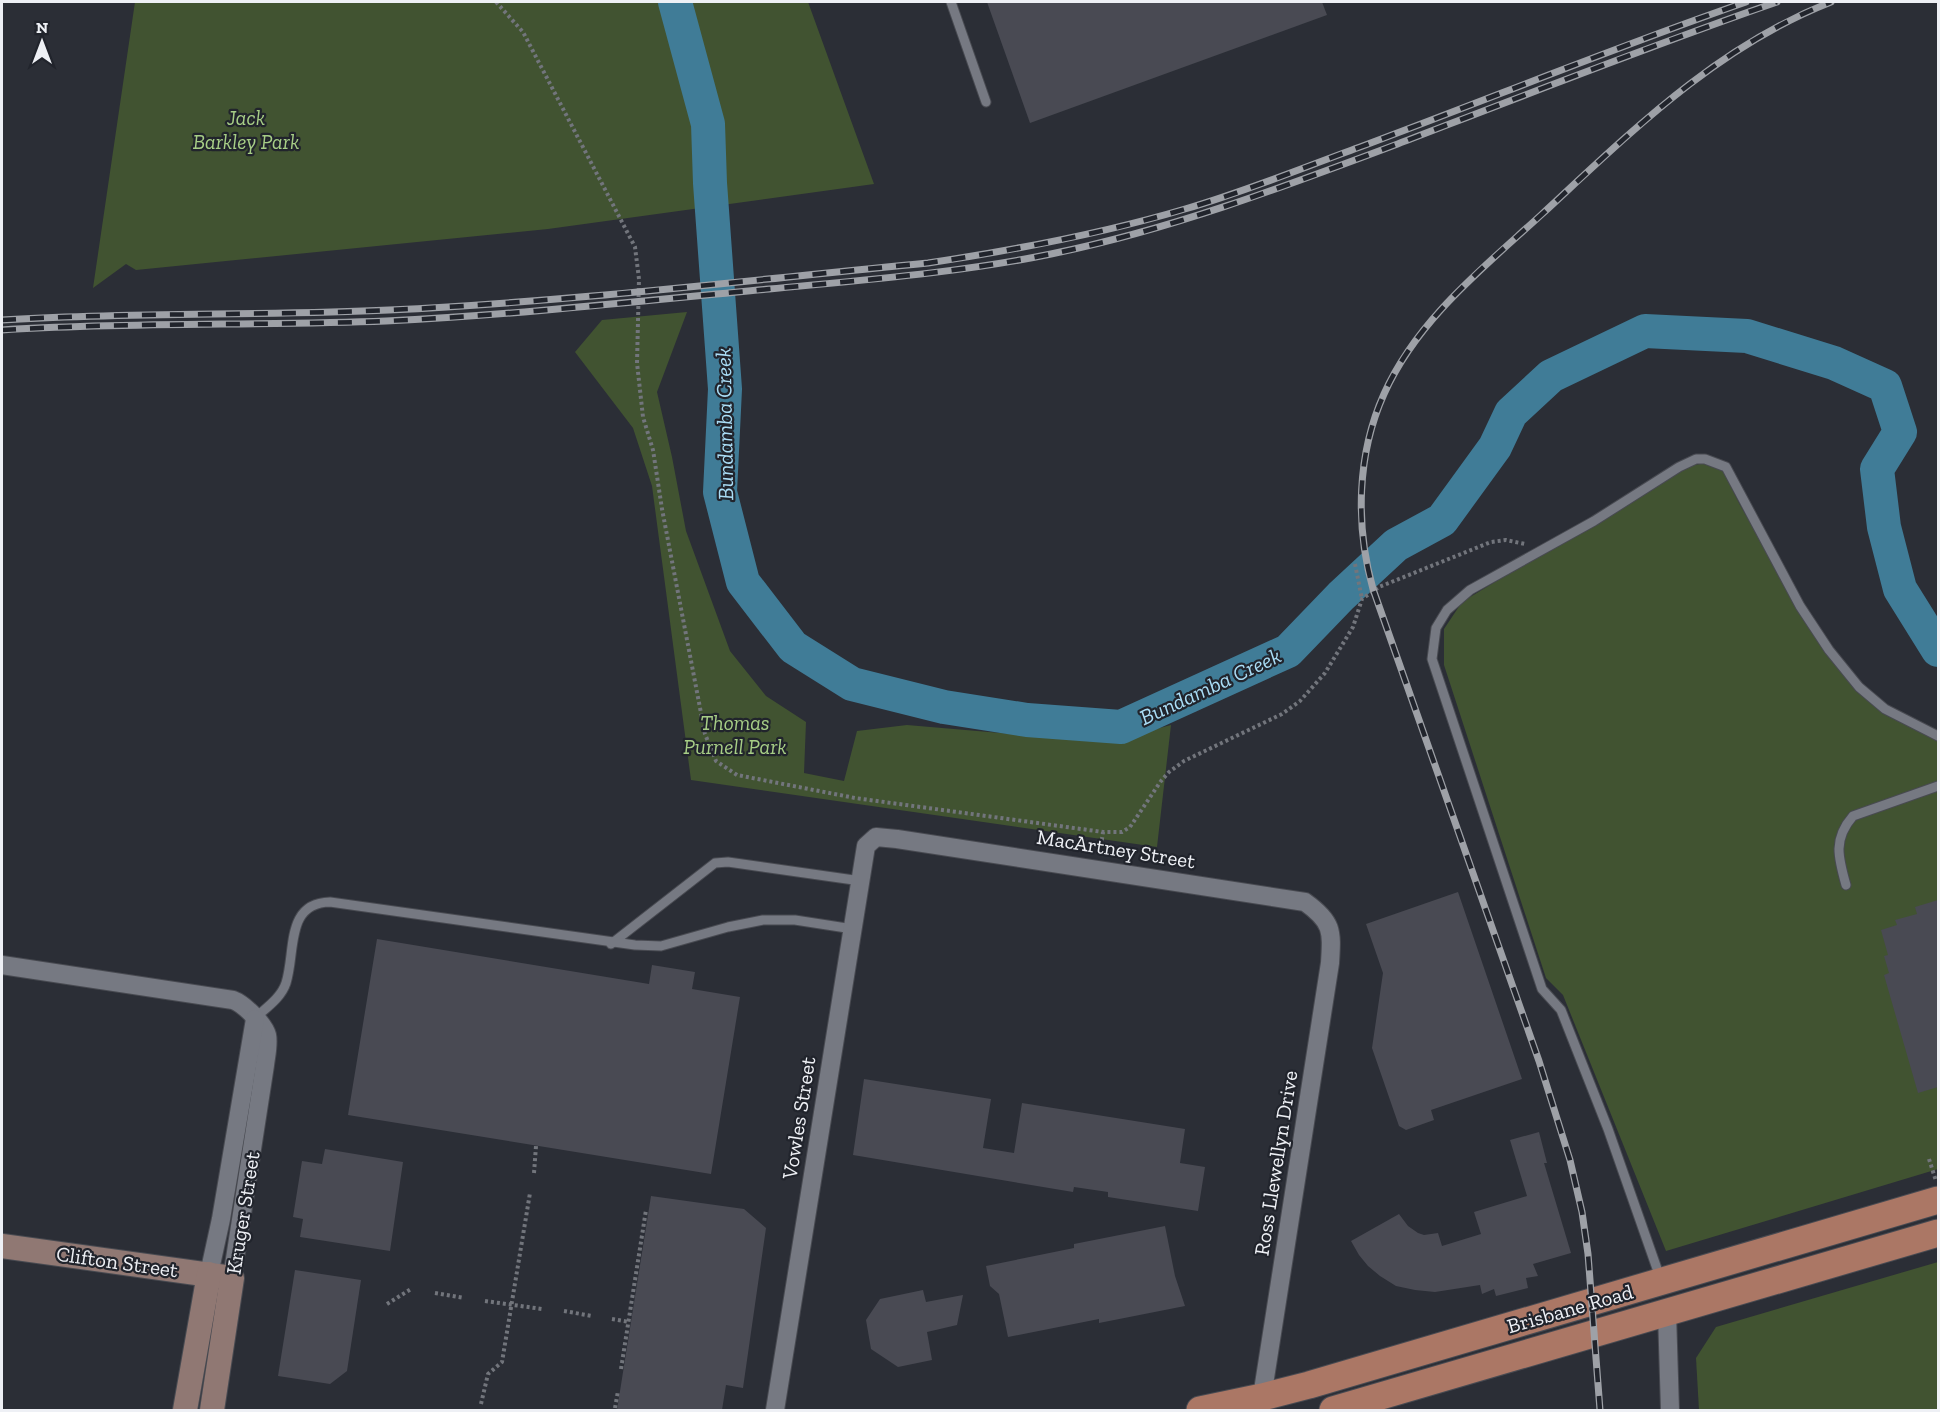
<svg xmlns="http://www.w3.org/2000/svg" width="1940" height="1412" viewBox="0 0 1940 1412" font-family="'Zilla Slab',serif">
  <rect width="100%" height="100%" fill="#2b2e36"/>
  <g fill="#415331">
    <path d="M135,2H808L874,184L548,229L136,270L126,264L93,288Z"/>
    <path d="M687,312L657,392L672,457L686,531L730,651L766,696L806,722L804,773L844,781L857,731L907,725L1106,742L1171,725L1157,847L691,780L652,486L633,428L575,352L602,320Z"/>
    <path d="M1705,463L1722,469L1740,505L1798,606L1859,690L1938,738V1169L1666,1251L1563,995L1546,978L1444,665V629L1462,602L1684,467Z"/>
    <path d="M1938,1262V1410H1699L1696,1358L1716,1327Z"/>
  </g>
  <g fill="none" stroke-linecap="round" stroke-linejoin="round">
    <path stroke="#407c97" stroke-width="34" d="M675,2L708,124L710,183L725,389L720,492L743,582L793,647L852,684L944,707L1027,720L1121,727L1288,651L1341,596L1396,545L1442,520L1495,447L1511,413L1551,376L1645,331L1747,336L1834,363L1885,386L1900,432L1877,469L1884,527L1900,589L1938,650"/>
  </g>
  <g fill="#494a53">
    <path d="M987,2H1322L1327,15L1030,123Z"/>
    <path d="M1458,892L1522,1079L1431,1110L1434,1120L1406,1130L1399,1126L1372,1048L1383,973L1366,924Z"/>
    <path d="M1938,900V1087L1918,1093L1884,975L1889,973L1884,956L1888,955L1881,930L1897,925L1895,920L1917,914L1915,907Z"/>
    <path d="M377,939L649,984L652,965L695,972L692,989L740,997L711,1174L348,1115Z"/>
    <path d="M864,1079L991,1099L983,1148L1014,1153L1022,1103L1185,1129L1180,1163L1205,1167L1198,1211L1108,1197V1192L1074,1187L1073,1192L853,1155Z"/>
    <path d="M1539,1132L1547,1163H1544L1571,1253L1533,1264L1538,1276L1526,1278L1528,1288L1496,1296L1494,1289L1482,1294L1480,1285L1435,1292L1415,1290L1396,1286L1380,1276L1368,1266L1359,1255L1351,1241L1399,1214L1408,1226L1418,1233L1424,1235L1438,1233L1442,1246L1481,1234L1474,1212L1527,1196L1510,1140Z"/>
    <path d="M325,1149L403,1162L390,1251L300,1237L303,1219L293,1217L302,1161L322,1164Z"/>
    <path d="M651,1196L744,1209L766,1228L743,1388L726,1385L722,1410H617Z"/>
    <path d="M1165,1226L1175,1276L1185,1306L1099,1323V1319L1008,1337L999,1294L990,1286L986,1266L1074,1248V1244Z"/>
    <path d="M295,1270L361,1280L347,1371L330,1384L278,1376Z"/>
    <path d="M923,1290L926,1302L963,1295L957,1325L927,1332L932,1360L898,1367L871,1349L866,1320L880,1299Z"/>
  </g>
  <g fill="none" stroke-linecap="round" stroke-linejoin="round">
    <g stroke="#484a51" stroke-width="11">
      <g id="lane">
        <path d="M951,2L986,102"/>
        <path d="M1846,885C1838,857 1833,839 1853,816L1938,786"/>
        <path d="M611,944L715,863L728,862L861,881"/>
        <path d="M255,1018C266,1008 281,998 286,983C296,951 285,903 330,902L635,945L661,946L728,927L763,920H795L853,929"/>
        <path d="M1661,1280L1608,1129L1561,1010L1542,989L1432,659L1436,628L1447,610L1470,590L1594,521L1679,467L1696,459H1705L1726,467L1800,606L1829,650L1859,687L1885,709L1938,736"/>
      </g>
    </g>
    <g stroke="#484a51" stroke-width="20">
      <g id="street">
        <path d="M2,965L233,1000C244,1004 264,1024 267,1035C269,1044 266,1056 265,1065L232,1278"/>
        <path d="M209,1274L221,1219L255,1019"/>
        <path d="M1667,1313L1670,1410"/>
        <path d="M775,1410L866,846L876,837L897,839L1305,902C1333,922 1332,931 1330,963L1262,1397"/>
      </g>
    </g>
    <g stroke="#484a51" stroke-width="26">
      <g id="secondary">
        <path d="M2,1246L232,1278L212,1410"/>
        <path d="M185,1410L209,1274"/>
      </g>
    </g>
    <g stroke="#484a51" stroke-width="29">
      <g id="primary">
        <path d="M1200,1410L1262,1397L1309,1385L1938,1200"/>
        <path d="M1333,1410L1938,1233"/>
      </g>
    </g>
    <g stroke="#72757c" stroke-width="4" stroke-dasharray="3 3" stroke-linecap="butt">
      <path d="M496,2L523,32L635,247L639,279L637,363L643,417L653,450L662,509L705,734L716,761L737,775L855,798L1103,832H1122L1130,827L1161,781L1169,772L1184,761L1282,714L1300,701L1325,673L1353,627L1362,599L1379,587L1491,542L1506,540L1525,544"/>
      <path d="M1355,564L1362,599"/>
      <path d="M1100,852L1103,832"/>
      <path d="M1929,1159L1936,1181"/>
      <path d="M534,1173L536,1146"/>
      <path d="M435,1293L464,1298"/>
      <path d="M485,1301L542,1309"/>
      <path d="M387,1304L411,1289"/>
      <path d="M564,1311L592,1316"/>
      <path d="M612,1319L629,1322"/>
      <path d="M621,1369L646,1210"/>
      <path d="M481,1404L488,1374L502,1362L530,1193"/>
      <path d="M615,1408L618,1391"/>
    </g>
    <use href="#lane" stroke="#767982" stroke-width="9"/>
    <use href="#street" stroke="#767982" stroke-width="18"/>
    <use href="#secondary" stroke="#907873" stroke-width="24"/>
    <use href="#primary" stroke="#ab7765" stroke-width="27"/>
    <g stroke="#9ea1a7" stroke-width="7">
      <g id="rail">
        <path d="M2,320C131,312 260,316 389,310C569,302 749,280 928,263C1015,250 1101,234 1185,209C1244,192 1302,168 1360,147C1489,99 1616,47 1746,2"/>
        <path d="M2,330C130,322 258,326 386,321C514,315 642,301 769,289C863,280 958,273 1051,254C1174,229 1291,184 1408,140C1530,93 1653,45 1777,2"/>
        <path d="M1600,1410L1588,1254L1582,1212L1570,1160L1539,1061L1373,589C1355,525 1357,454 1384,394C1417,320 1483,268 1541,215C1630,133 1716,47 1831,2"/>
      </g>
    </g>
    <use href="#rail" stroke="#21242c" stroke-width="4.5" stroke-dasharray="14" stroke-linecap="butt"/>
  </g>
  <g text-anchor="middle" stroke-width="4.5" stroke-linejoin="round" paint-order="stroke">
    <g font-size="21" font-style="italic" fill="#a7ce86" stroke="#21242c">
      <text x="246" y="125">Jack<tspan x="246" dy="24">Barkley Park</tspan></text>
      <text x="735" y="730">Thomas<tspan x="735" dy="24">Purnell Park</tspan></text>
    </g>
    <g font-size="21" fill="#eef0f5" stroke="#21242c">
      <text transform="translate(1116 849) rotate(9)" y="7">MacArtney Street</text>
      <text transform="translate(799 1118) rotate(-81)" y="7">Vowles Street</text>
      <text transform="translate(1276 1163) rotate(-81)" y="7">Ross Llewellyn Drive</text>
      <text transform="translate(243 1213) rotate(-81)" y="7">Kruger Street</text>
      <text transform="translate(117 1262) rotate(8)" y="7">Clifton Street</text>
      <text transform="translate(1570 1309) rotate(-16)" y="7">Brisbane Road</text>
    </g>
    <g font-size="22" font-style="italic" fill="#aaddf6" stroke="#21242c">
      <text transform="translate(724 424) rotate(-91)" y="8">Bundamba Creek</text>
      <text transform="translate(1210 686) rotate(-25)" y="8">Bundamba Creek</text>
    </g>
  </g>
  <rect width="1940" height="1412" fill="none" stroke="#eef0f5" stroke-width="6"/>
  <g transform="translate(42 42)" stroke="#21242c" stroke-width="4.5" paint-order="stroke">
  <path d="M0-4.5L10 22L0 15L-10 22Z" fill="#eef0f5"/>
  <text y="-9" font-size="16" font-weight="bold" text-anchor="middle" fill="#eef0f5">N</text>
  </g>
</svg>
